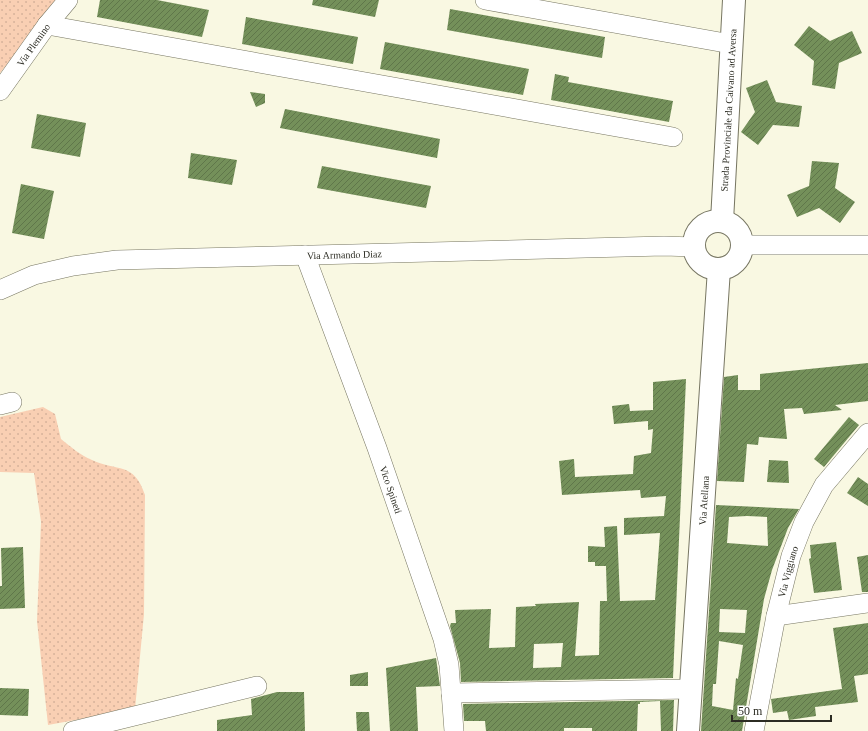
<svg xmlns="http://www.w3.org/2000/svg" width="868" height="731" viewBox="0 0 868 731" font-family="Georgia,serif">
  <defs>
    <pattern id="grass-dots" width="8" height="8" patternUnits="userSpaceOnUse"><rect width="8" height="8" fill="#f9cfb3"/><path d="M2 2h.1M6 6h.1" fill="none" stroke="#d6b29a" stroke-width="1.8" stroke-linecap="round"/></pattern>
    <pattern id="building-hatch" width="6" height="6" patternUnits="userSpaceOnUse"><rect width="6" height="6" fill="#74905a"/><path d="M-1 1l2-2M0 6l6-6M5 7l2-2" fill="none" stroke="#5f764a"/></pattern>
  </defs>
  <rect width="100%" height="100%" fill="#f9f8e2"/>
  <g fill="url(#grass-dots)">
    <path d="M0,0H60L0,73Z"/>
    <path d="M43,407L55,414L61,439C71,447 80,455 92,460C117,472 134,461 145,495L144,614L135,709L48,725L37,621L41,522L34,473L0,472V417Z"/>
  </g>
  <g fill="url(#building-hatch)" fill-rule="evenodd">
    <path d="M100,0H157L209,10L202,37L97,17Z"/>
    <path d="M313,0H379L375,17L312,5Z"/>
    <path d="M450,9L605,37L602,58L447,30Z"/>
    <path d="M246,17L358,37L353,64L242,44Z"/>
    <path d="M809,26L830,41L852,31L862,53L839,63L835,89L812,85L814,61L794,45Z"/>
    <path d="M385,42L529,69L523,95L380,69Z"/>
    <path d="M555,74L569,77L568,82L673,101L669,122L551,100Z"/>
    <path d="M767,80L776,102L802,106L799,127L773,125L758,145L741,132L755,112L746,88Z"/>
    <path d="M250,92L265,94V103L256,107Z"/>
    <path d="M285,109L440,139L437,158L280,128Z"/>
    <path d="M37,114L86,123L80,157L31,148Z"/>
    <path d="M191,153L237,160L232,185L188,178Z"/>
    <path d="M812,161L839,163L835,188L855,202L840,223L819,208L797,217L787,195L809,186Z"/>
    <path d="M322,166L431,186L426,208L317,188Z"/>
    <path d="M21,184L54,191L44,239L12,233Z"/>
    <path d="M868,363V401L835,405L842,410L804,414L802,408L784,409L787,439L759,437L758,445L747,444L744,482L717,481L724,377L738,375V390H760V374Z"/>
    <path d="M686,379L673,678L461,682L460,663L450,626L451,623H456L455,610L491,609L489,648L515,647L516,607L536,606L535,604L579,602L575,656L599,655L600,601H607L606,566H595V562H588V546L605,547L604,527L617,526L620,601L655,600L660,533L624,535V518L664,516L666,496L641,498L640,490L562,495L559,461L574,459L575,477L633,474L634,456L651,453L653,429L648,430V421L614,424L612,406L629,404L630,411L653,410V382ZM563,643L561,667L533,668L534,644Z"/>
    <path d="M849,417L859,425L824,467L814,459Z"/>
    <path d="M769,460L788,461L789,483L767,482Z"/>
    <path d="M858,477L868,484V506L847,493Z"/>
    <path d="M716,505L799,509L788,528L772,570L764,599L742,731H701ZM747,516L767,517L768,546L727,543L729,517ZM720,609L747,610L745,633L719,632ZM719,641L743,645L738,679L736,678L733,710L712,706L713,684H716Z"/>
    <path d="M836,542L842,590L814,593L809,559L811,558L810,545Z"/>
    <path d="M23,547L25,608L0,609V586H2L1,548Z"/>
    <path d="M868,555V592H862L857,557Z"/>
    <path d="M868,623V674L854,676L858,702L815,707L816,716L789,720L787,711L773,713L771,699L842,689L833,628Z"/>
    <path d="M436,658L440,686L416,687L418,731H390L386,668Z"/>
    <path d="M368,672V686H350V675Z"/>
    <path d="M0,688L29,689L28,716L0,715Z"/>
    <path d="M277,692H304L305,731H217V720L252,715L251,699Z"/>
    <path d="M674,700L673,731H661L660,701L640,702V704H638L637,731H592V728H564V731H486L485,721H464L463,704Z"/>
    <path d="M356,712H369L370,731H357Z"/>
  </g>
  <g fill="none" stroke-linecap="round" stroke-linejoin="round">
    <g stroke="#777662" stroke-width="20">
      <g id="minor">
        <path d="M485,0L731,44"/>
        <path d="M47,25L673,137"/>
        <path id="s1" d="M0,91L47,25L68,0"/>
        <path d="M742,245H868"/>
        <path id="s2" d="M305,255L377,448L443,639L449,665L454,731"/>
        <path id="s3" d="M0,290L34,275L73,266L117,260L664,246L694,247"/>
        <path d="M0,405L12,402"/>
        <path d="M776,616L868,603"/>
        <path d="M451,693L691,689"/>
        <path d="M73,731L257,686"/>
        <path id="s4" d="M754,731L776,616L791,556L804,522L824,485L868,433"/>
      </g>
    </g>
    <g stroke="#777662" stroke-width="24">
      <g id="major">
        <path id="s5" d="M722,221L734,0"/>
        <circle cx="718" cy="245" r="24"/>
        <path id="s6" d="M688,731L719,269"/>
      </g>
    </g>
    <use href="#minor" stroke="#fff" stroke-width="19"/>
    <use href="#major" stroke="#fff" stroke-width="22"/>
  </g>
  <g text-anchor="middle" stroke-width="4" stroke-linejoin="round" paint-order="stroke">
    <g font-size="10" fill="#2c2c23" stroke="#fff">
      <text dy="4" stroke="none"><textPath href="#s1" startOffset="57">Via Plemino</textPath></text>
      <text dy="4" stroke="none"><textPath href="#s5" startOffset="111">Strada Provinciale da Caivano ad Aversa</textPath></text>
      <text dy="4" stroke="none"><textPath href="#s3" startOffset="349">Via Armando Diaz</textPath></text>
      <text dy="4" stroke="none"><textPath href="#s2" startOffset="250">Vico Spineti</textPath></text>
      <text dy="4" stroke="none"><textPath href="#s6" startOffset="231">Via Atellana</textPath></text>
      <text dy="4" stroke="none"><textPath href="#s4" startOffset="163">Via Viggiano</textPath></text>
    </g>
  </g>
  <path d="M732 715v6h99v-6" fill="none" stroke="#2c2c23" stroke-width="2"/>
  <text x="738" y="715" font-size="12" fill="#2c2c23" stroke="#ffffff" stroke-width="3" paint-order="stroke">50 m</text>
</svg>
